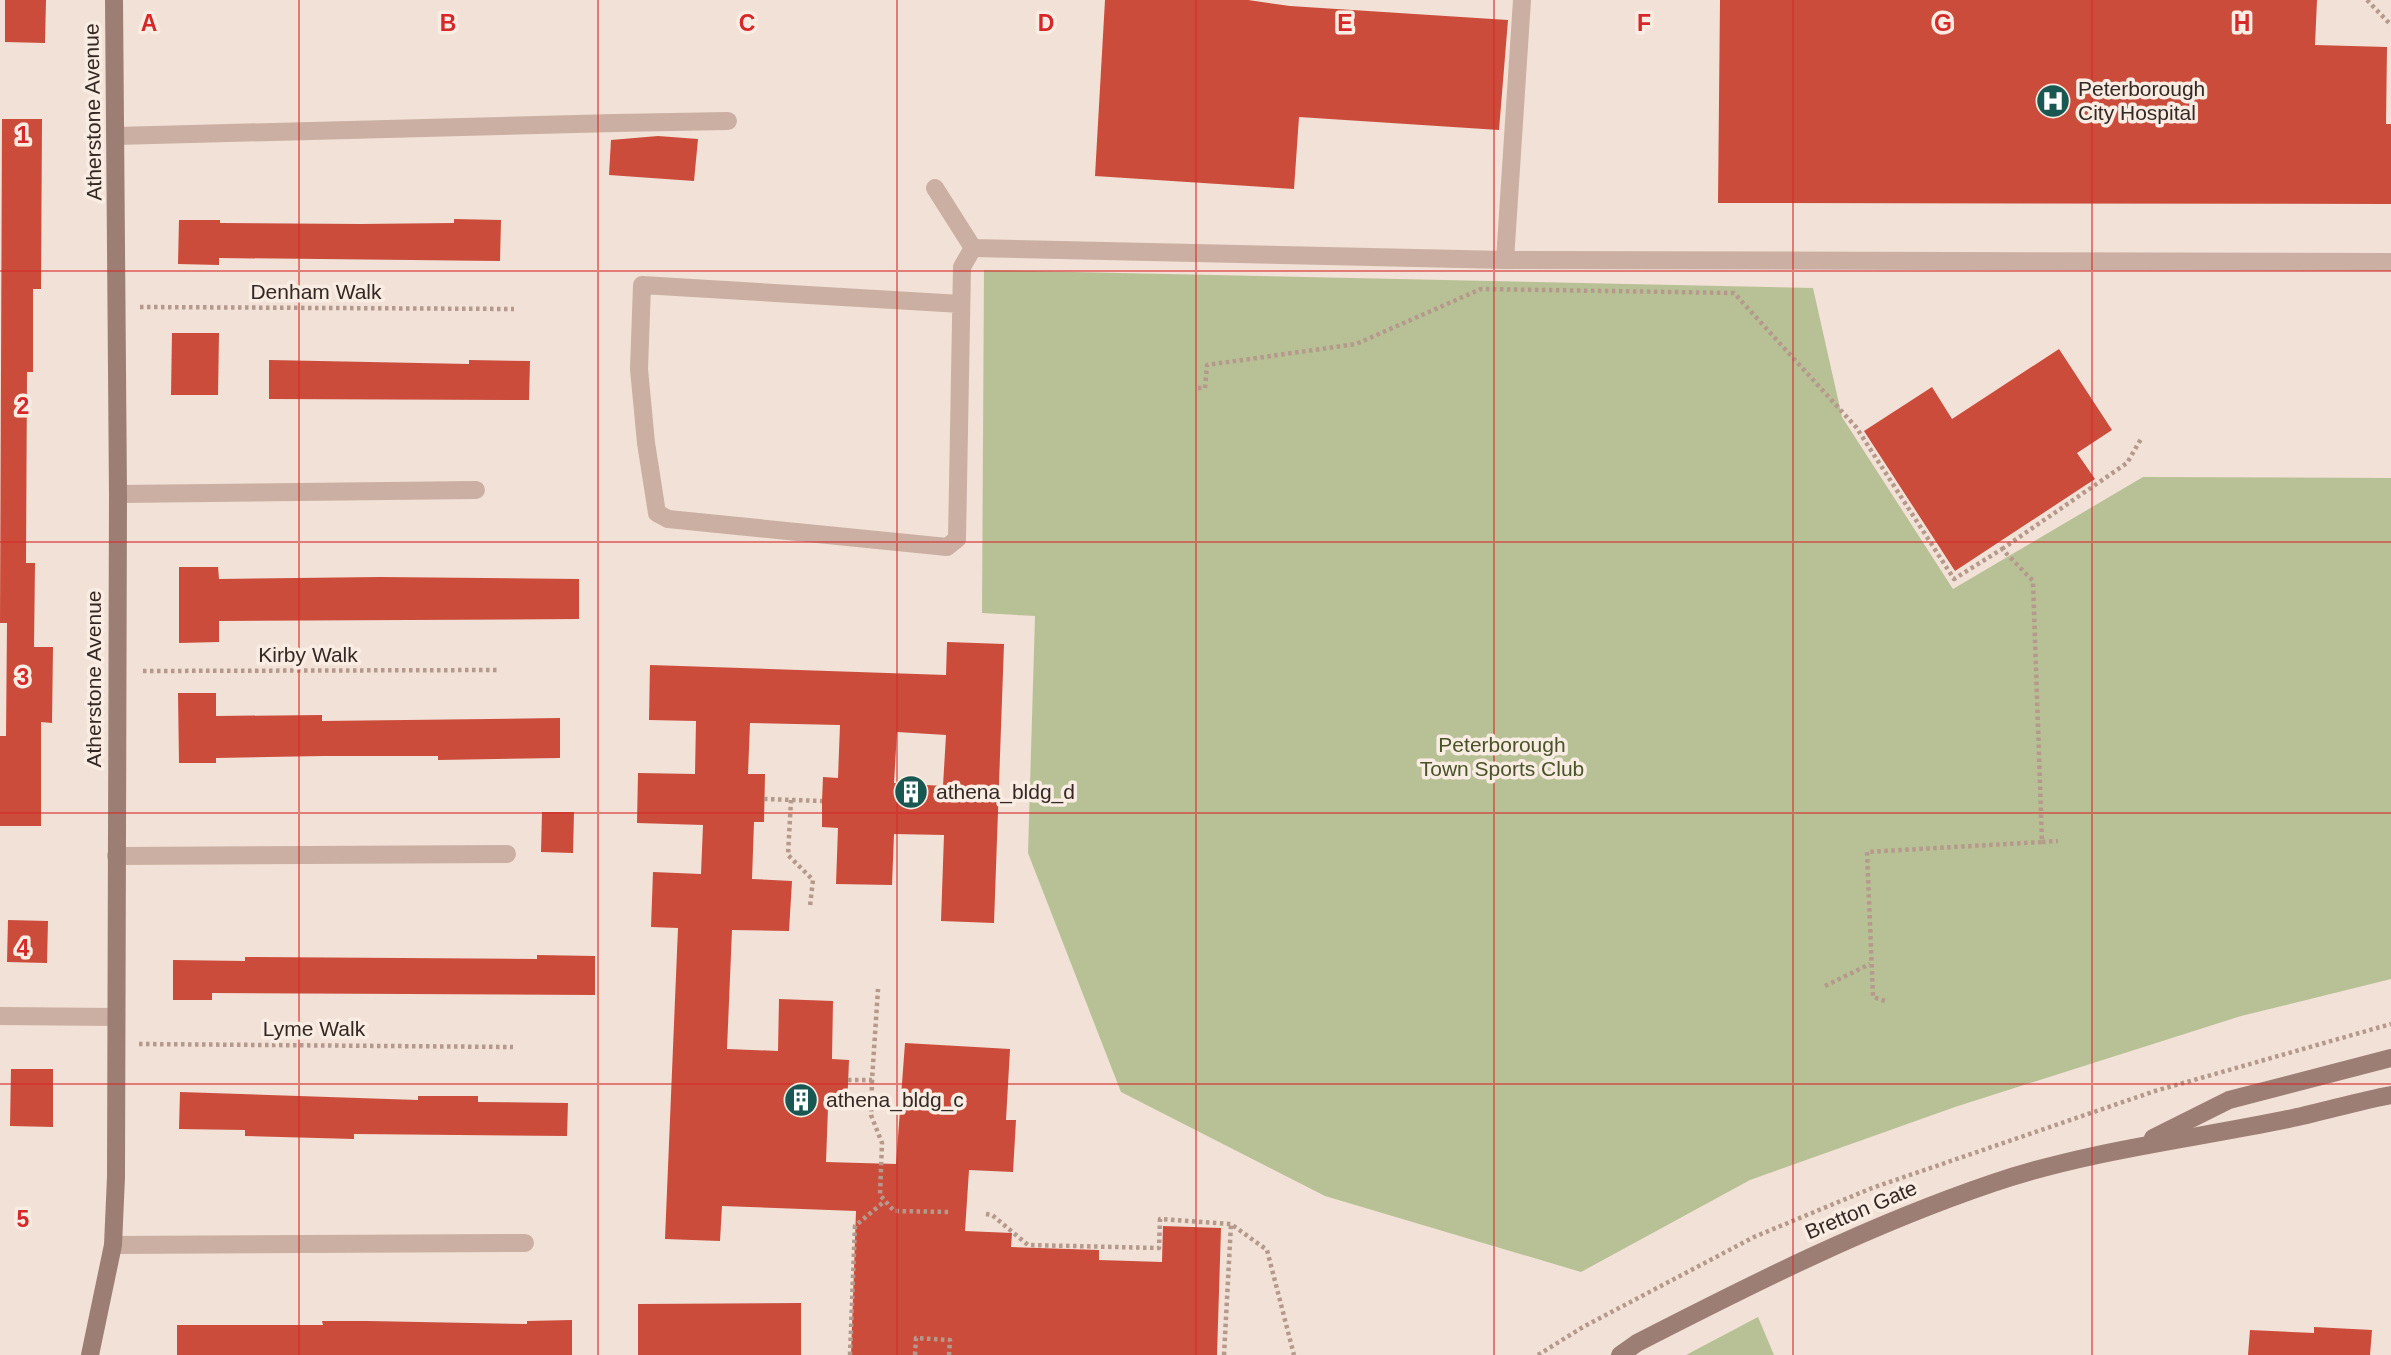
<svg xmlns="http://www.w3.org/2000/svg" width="2391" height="1355" viewBox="0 0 2391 1355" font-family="Arial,sans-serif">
  <rect width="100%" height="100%" fill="#f2e1d6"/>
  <g fill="#b8c196">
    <path d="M984,270L1813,288L1842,417L1953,589L2143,477L2391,478V979L2241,1016L1955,1107L1750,1180L1581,1272L1325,1196L1121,1092L1028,853L1035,616L982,613Z"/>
    <path d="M1758,1317L1774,1355H1686Z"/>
  </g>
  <g fill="#cb4c3b" fill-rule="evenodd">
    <path d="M5,0H46L45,43L5,42Z"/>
    <path d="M1105,0H1248L1290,6L1508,20L1499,130L1299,117L1294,189L1095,176Z"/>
    <path d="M1720,0H2317L2315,45L2387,47L2386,124H2391V204L1718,203Z"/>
    <path d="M2,119H42L41,289H33V372H27L26,563H35L34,647H53L52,723L41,722V826H0V736H6L7,623H0Z"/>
    <path d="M658,136L698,139L694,181L609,175L611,140Z"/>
    <path d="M454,219L501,220L500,261L219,258V265L178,264L179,220H220V223L360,224L454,223Z"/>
    <path d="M172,333H219L218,395H171Z"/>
    <path d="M2059,349L2112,430L2077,453L2095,479L1955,571L1864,431L1932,387L1952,419Z"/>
    <path d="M269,360L469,364V360L530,361L529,400L269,399Z"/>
    <path d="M179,567H218L219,579L380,577L579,579V619L219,621V642L179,643Z"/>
    <path d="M947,642L1004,644L994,923L941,921L944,835L894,834L892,885L836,884L838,828L822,827V801L823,777L838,778L840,725L750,723L748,774H765L764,822H754L752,879L792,881L789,931L732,930L727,1049L778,1051L779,999L833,1001L832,1059L849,1060L847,1108H828L826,1162L896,1164L905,1043L1010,1049L1006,1120H1016L1013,1172L969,1170L965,1231L1012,1233L1011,1247L1099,1250V1260L1162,1262L1163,1226L1221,1228L1217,1355H851L856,1211L722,1206L720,1241L665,1239L678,928L651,927L653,872L701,874L703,825L637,823L638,773L695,774L696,721L649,720L650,665L946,675ZM897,732L946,735L943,786L894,783Z"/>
    <path d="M178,693H216V716L322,715V721L560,718V758L438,760V756H323L216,758V763H179Z"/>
    <path d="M542,812H574L573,853L541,852Z"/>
    <path d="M8,920L48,921L47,963L7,962Z"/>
    <path d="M537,955L595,956V995L212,993V1000H173V960L245,961V957L537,959Z"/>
    <path d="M11,1069H53V1127L10,1126Z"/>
    <path d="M180,1092L418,1100V1096H478V1102L568,1103L567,1136L354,1134V1139L245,1136V1130L179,1129Z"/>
    <path d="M801,1303V1355H638V1304Z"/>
    <path d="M572,1320V1355H177V1325H323L322,1321H368L527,1324V1321Z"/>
    <path d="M2314,1327L2372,1330L2370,1355H2248L2250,1330L2314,1333Z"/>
  </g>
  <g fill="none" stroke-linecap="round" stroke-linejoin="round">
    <g stroke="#b5998c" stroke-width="4.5" stroke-dasharray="3.5 3.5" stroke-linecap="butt">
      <path d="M2367,0L2391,25"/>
      <path d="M140,307L514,309"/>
      <path d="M1198,388H1205L1207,365L1356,344L1481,289L1734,293L1856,427L1954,579L2002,549L2033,581L2042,842L1867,852L1873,997L1888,1002"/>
      <path d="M2002,549L2127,463L2141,439"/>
      <path d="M143,671L499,670"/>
      <path d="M764,799L822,801"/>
      <path d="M791,800L788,855L813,880L810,906"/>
      <path d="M2042,842L2058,841"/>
      <path d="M1825,986L1870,964"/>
      <path d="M139,1044L513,1047"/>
      <path d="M848,1080H872L878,989"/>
      <path d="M872,1080L871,1115L882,1143L880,1195L894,1211L950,1212"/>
      <path d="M986,1214L992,1215L1028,1245L1159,1248L1160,1219L1231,1224L1267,1250L1294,1355"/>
      <path d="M850,1355L855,1226L885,1201"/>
      <path d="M915,1355L916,1338L950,1340L949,1355"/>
      <path d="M1224,1355L1231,1224"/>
      <path d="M1538,1355L1583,1327L1754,1237L1872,1188L2155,1091L2391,1024"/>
    </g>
    <g stroke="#caafa2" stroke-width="18">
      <path d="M615,123L728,121"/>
      <path d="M935,188L973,248L1505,260L2391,262"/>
      <path d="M1505,260L1522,0"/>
      <path d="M961,304L642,285L639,369L646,443L657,513L668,519L947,547L957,539L962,267L973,248"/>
    </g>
    <g stroke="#caafa2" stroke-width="18">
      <path d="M116,136L615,123"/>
      <path d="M118,494L476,490"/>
      <path d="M116,856L507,854"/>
      <path d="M0,1016L116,1017"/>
      <path d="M113,1245L525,1243"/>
    </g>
    <g stroke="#9d7e74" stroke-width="18">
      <path d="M2153,1138L2229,1100L2391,1058"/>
      <path d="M90,1355L113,1245L116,1177L118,494L114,0"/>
      <path d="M1620,1355L1637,1343C1754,1283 1869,1225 1993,1183C2090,1150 2194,1139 2293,1118C2326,1111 2358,1101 2391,1095"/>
    </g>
  </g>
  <path fill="none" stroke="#d62828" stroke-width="2" stroke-opacity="0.55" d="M299,0V1355M598,0V1355M897,0V1355M1196,0V1355M1494,0V1355M1793,0V1355M2092,0V1355M0,271H2391M0,542H2391M0,813H2391M0,1084H2391"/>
  <defs>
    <g id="hospital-disc" transform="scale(1.75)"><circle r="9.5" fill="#195753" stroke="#f9ece2"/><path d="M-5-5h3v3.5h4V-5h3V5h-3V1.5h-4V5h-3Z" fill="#fff"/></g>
    <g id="building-disc" transform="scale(1.75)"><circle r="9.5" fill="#195753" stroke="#f9ece2"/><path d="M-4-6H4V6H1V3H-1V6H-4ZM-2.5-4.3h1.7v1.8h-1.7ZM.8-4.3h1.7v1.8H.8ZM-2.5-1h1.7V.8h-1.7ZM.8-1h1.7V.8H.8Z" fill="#fff"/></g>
  </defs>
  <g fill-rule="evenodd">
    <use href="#hospital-disc" x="2053" y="101"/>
    <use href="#building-disc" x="911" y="792"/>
    <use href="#building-disc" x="801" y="1100"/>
  </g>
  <g text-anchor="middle" stroke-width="7" stroke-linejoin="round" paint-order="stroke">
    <g font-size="21" fill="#342825" stroke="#f9ece2" text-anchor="start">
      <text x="2078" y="96">Peterborough<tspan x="2078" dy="24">City Hospital</tspan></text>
      <text x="936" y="799">athena_bldg_d</text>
      <text x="826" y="1107">athena_bldg_c</text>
    </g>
    <g font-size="21" fill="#342825" stroke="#f9ece2">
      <text transform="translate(93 112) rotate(-91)" y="7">Atherstone Avenue</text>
      <text x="316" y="299">Denham Walk</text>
      <text x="308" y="662">Kirby Walk</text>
      <text transform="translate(94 679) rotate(-90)" y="7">Atherstone Avenue</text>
      <text x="314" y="1036">Lyme Walk</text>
      <text transform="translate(1861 1210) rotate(-23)" y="7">Bretton Gate</text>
    </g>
    <g font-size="21" fill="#495328" stroke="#f9ece2">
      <text x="1502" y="752">Peterborough<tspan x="1502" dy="24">Town Sports Club</tspan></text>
    </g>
  </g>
  <g font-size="23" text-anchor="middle" font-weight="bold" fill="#d62828" stroke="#f9ece2" stroke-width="7" stroke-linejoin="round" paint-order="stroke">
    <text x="149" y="31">A</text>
    <text x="448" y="31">B</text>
    <text x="747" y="31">C</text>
    <text x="1046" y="31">D</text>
    <text x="1345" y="31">E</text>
    <text x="1644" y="31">F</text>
    <text x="1943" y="31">G</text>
    <text x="2242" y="31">H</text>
    <text x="23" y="143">1</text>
    <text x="23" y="414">2</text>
    <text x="23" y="685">3</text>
    <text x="23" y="956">4</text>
    <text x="23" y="1227">5</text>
  </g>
</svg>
